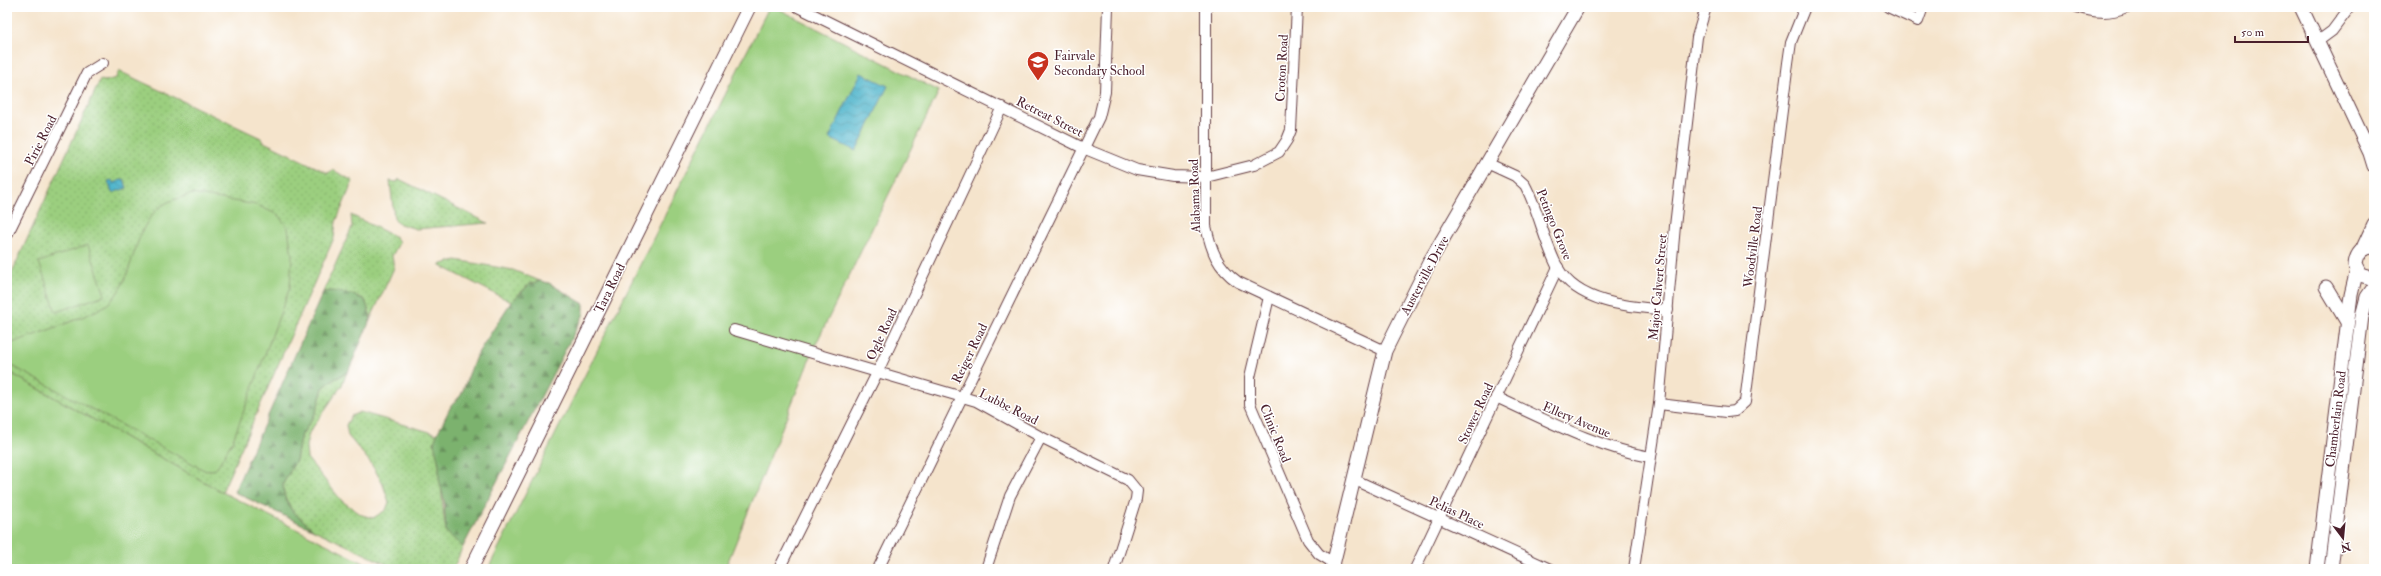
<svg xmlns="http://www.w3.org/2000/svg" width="2381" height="576" viewBox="0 0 2381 576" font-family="'IM FELL Double Pica',serif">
  <defs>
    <pattern id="green-dots" width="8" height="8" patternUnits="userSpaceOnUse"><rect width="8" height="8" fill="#9bcf7f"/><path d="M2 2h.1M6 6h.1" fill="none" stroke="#87b16e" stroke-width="1.8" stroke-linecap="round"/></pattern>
    <pattern id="forest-firs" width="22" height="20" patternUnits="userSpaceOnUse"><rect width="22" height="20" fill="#7cb26e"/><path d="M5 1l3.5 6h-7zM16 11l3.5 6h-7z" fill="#68905b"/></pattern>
    <pattern id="water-waves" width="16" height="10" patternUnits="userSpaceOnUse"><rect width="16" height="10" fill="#4bb3ca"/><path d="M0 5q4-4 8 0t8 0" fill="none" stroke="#4091a4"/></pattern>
  </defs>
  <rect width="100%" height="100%" fill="#fff"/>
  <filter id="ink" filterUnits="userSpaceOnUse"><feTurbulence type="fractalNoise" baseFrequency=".025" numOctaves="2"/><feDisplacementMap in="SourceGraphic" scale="8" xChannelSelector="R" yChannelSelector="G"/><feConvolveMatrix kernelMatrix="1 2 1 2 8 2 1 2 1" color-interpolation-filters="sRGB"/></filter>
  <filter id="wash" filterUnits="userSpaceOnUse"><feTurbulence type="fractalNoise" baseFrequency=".012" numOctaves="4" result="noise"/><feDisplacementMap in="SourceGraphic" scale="16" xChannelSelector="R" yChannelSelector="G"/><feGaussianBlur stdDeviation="0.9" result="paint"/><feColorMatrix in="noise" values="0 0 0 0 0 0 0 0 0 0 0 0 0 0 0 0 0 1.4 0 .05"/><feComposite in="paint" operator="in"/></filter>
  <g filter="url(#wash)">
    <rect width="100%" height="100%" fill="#f5e4cc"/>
    <g fill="url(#green-dots)" stroke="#727755">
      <path d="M119,71L261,138L264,142L328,173L333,170L353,181L336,222L334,238L222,492L7,371V283L100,80L105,81L116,78Z"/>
      <path d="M399,179L488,223L416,229L397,223L394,218L390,181L397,182Z"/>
      <path d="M351,215L396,237L399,243L392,256L394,268L371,318L365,300L351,294L323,292L352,227Z"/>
      <path d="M456,260L513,270L540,281L530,284L511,302L439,265Z"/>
      <path d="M347,372L342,385L309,433L306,446L307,458L342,501L362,515L373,518L386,510L389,502L382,482L370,462L348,436L346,425L351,416L360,412L437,434C433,446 438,453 439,464C442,487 442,509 446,531L463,547L453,569H396L314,530L292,511L284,495L283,484L296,460L300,438L316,412L323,388L331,381Z"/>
    </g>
    <g fill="url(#forest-firs)" stroke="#63684c">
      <path d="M540,281L549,283L584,304V314L463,547L446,532L444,500L439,479V464L434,443L437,434L451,406L461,395L476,356L511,302L530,284Z"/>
      <path d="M333,291L351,294L365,300L371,318L348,372L331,381L323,388L316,412L300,438L296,460L283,484L284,495L292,511L314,530L234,492L323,292Z"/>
    </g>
    <g fill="#9bcf7f" stroke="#727755">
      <path d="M769,7H775L939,91L815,346L725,569H488Z"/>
      <path d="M192,194L257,205L278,215L288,228L292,256L290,287L233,440L216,469L206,471L7,363V345C29,336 98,315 111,301C137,274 132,220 168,202C175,199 184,197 192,194Z"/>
      <path d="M88,245L105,295L56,312L39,262Z"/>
      <path d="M7,371L222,492L376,569H7Z"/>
    </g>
    <g fill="url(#water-waves)" stroke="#4a697a">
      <path d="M861,73L888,86L856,151L829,138Z"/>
      <path d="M124,179L127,188L112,193L108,181L112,180L113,183Z"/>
    </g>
  </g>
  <g filter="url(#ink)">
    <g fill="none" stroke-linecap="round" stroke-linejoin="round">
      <g stroke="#643d43" stroke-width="12">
        <g id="minor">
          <path d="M798,7L1083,148L1137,170L1173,176L1206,177L1254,165L1279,152L1287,140L1291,130L1297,7"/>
          <path d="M1206,7V226C1211,250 1217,267 1238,282L1385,351"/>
          <path d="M1888,7L1918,21L1923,7"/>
          <path d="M2077,7C2095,13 2109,14 2127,7"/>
          <path d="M2317,42L2332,31L2350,7"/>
          <path d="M1487,163L1515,176L1525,185C1539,211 1544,242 1558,268C1578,304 1632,307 1668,310"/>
          <path d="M7,235L87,73L103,63"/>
          <path d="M1269,297L1250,377V404L1308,540L1319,554L1334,563"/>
          <path d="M734,330L976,401L1041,437L1128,480L1137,491L1136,499L1114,569"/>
          <path d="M1496,397C1546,420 1596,447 1650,457"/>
          <path d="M1659,404L1727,412L1735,411L1745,402L1788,63L1791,42L1805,7"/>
          <path d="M1353,479L1550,569"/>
          <path d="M779,569L878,371L1002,107"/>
          <path d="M878,569L1099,117L1105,92L1108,7"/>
          <path d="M986,569L1010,496L1041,437"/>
          <path d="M1415,569L1558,267"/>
          <path d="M1634,569L1659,404L1675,226L1697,37L1706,7"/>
        </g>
      </g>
      <g stroke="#643d43" stroke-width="15">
        <g id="tertiary">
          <path d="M2301,7L2370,153L2374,166"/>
          <path d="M2374,247C2362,246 2356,254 2355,265L2360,275L2374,279"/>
          <path d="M2362,250L2374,224"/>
          <path d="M2326,287L2347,322"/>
          <path d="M471,569L749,7"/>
          <path d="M1332,569L1385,351L1430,261L1578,7"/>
          <path d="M2317,569L2351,295L2357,270"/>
          <path d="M2331,569L2362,316L2367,297L2374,287"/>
        </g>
      </g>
      <use href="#minor" stroke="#fff" stroke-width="10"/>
      <use href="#tertiary" stroke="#fff" stroke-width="13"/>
    </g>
  </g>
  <defs>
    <g id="school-pin" transform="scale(1.15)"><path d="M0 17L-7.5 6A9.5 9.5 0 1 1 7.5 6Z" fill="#c8321e" stroke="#fff"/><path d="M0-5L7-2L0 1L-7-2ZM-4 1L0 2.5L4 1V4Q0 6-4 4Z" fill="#fff"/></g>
  </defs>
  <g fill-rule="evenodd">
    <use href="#school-pin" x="1038" y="62"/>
  </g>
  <g text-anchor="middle" stroke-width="3" stroke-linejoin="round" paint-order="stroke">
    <g font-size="13" fill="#4a1f2b" stroke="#fff" text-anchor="start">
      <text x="1054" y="60">Fairvale<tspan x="1054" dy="15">Secondary School</tspan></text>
    </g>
    <g font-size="13" fill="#4a1f2b" stroke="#fff">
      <text transform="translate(1281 68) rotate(-87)" y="5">Croton Road</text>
      <text transform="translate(1050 116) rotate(27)" y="5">Retreat Street</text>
      <text transform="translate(40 140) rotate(-63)" y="5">Pirie Road</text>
      <text transform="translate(1194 196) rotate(-92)" y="5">Alabama Road</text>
      <text transform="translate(1555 224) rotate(68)" y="5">Petingo Grove</text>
      <text transform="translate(1752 247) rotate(-83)" y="5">Woodville Road</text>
      <text transform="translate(1424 275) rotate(-62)" y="5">Austerville Drive</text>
      <text transform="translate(1657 287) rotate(-85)" y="5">Major Calvert Street</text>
      <text transform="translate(609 288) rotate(-64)" y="5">Tara Road</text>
      <text transform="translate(881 334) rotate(-65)" y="5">Ogle Road</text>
      <text transform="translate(969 353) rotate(-64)" y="5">Reiger Road</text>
      <text transform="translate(1009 406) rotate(27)" y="5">Lubbe Road</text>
      <text transform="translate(1475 413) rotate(-65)" y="5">Stower Road</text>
      <text transform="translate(1577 419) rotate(23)" y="5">Ellery Avenue</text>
      <text transform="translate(2335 419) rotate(-83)" y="5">Chamberlain Road</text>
      <text transform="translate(1276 433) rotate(68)" y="5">Clinic Road</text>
      <text transform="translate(1457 512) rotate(25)" y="5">Pelias Place</text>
    </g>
  </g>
  <rect width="2381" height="576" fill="none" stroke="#fff" stroke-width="24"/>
  <g transform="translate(2343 538) rotate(164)" stroke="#ffffff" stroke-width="3" paint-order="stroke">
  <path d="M0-3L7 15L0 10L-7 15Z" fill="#4a1f2b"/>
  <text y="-6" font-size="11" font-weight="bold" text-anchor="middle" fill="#4a1f2b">N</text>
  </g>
  <path d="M2235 36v6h73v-6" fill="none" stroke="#4a1f2b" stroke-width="2"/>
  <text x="2241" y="36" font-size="12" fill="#4a1f2b" stroke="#ffffff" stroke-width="3" paint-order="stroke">50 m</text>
</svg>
